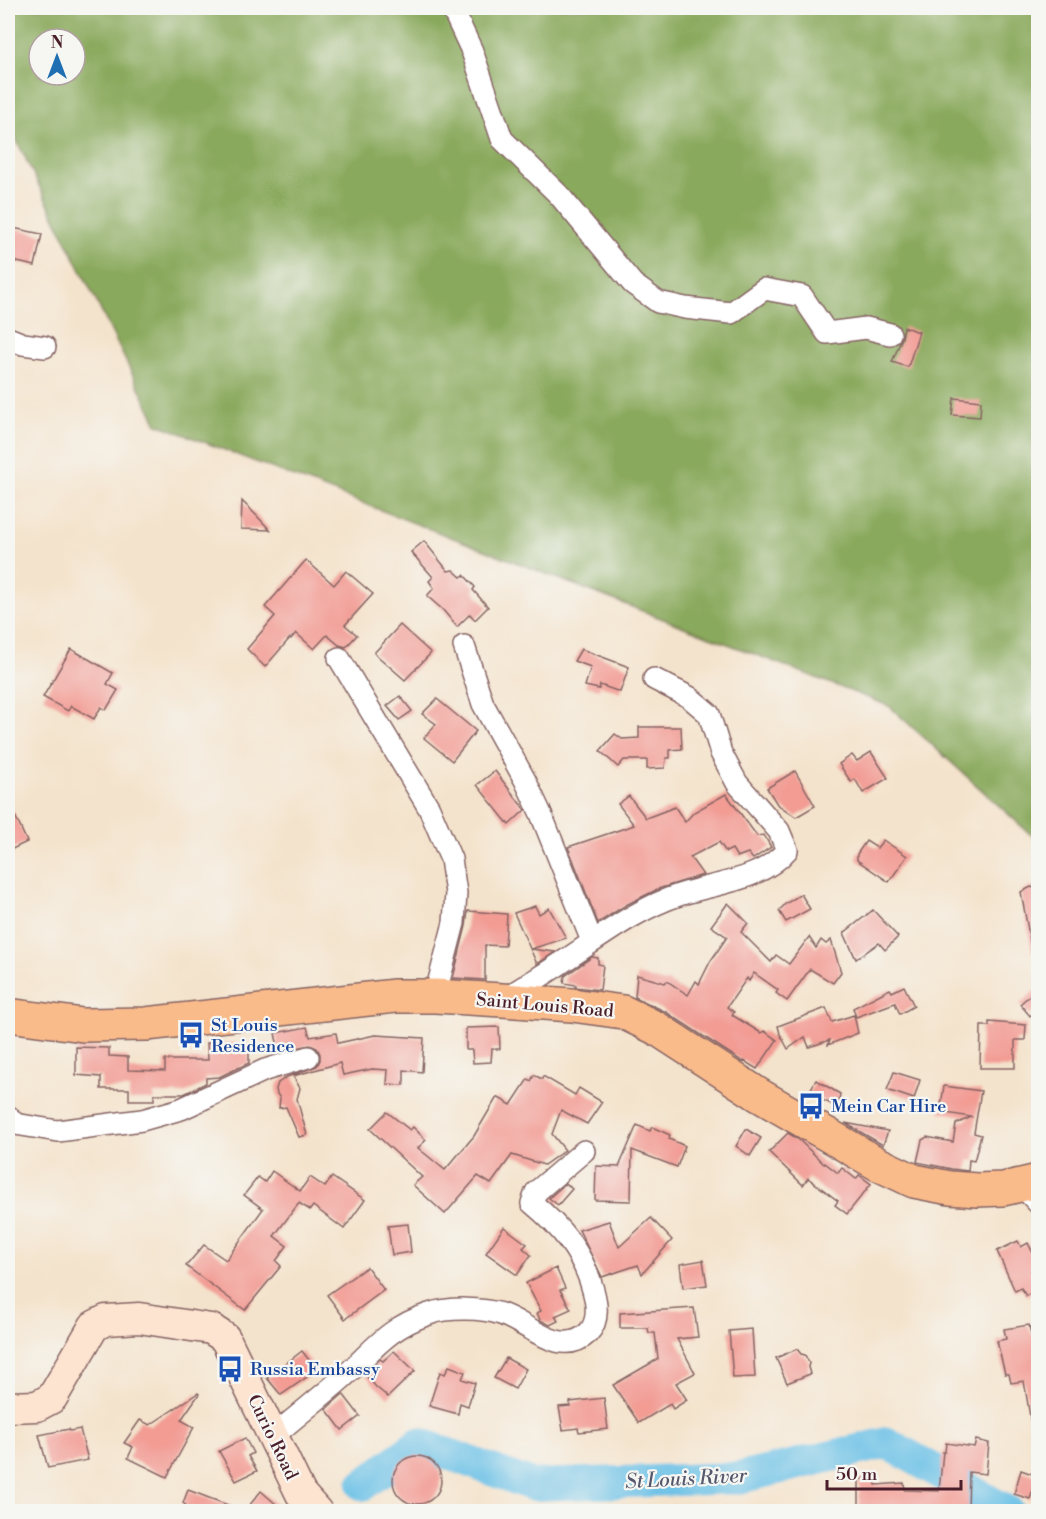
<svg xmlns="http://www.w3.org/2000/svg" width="1046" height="1519" viewBox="0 0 1046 1519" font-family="'Libre Bodoni',serif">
  <rect width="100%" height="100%" fill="#f6f6f2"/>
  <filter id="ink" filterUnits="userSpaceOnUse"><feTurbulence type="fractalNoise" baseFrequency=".0167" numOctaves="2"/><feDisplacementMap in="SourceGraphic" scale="12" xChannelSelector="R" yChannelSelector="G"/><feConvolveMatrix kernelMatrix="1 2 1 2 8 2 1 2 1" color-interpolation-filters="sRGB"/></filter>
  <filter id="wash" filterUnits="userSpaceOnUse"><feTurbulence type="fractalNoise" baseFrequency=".008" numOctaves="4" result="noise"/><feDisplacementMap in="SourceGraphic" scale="24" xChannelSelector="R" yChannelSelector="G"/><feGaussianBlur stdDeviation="1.35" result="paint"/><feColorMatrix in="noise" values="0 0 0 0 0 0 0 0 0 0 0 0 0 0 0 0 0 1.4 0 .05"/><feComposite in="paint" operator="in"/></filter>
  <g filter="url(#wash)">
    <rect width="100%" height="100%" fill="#f4e3cc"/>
    <path fill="#89a95c" stroke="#6a6444" stroke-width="1.5" fill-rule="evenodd" d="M8,8H1038V841L889,706L157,424L8,123ZM39,39H75V75H39Z"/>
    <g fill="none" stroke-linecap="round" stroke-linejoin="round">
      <path stroke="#69c0e6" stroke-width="32" d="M363,1485L419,1443L532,1485L739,1478L887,1443L1009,1512"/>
    </g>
    <g id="blocks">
      <g fill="#f29c94">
        <path d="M8,227L42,234L35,266L8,260Z"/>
        <path d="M904,327L919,332L908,367L892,362L902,338Z"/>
        <path d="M954,398L981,401L980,417L952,415Z"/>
        <path d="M242,501L257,516L270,530L241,529Z"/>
        <path d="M424,541L448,571L453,570L461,577L464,575L475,587L473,590L488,607L475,620L470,614L457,627L443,610L427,596L434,588L429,581L433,577L411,552Z"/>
        <path d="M306,560L334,585L346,571L373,594L345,625L357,635L346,647L339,645L327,635L314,649L296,633L291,639L290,638L265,667L247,649L275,616L265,607Z"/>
        <path d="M400,625L431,653L405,680L374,653Z"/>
        <path d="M71,649L113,673L107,684L118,690L106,710L101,707L94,719L71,706L68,711L43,697Z"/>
        <path d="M581,649L629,667L620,692L600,685L599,689L585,686L591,667L574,661Z"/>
        <path d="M400,696L412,711L399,720L387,706Z"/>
        <path d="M437,699L476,731L452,761L424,738L436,724L422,714Z"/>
        <path d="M639,727H681L682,749L670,750V758H666L665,768L647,769V760H624L618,767L600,751L615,734L622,739L639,738Z"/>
        <path d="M871,752L888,778L863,793L855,779L851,782L839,764L852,755L857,761Z"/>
        <path d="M495,771L525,810L509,825L477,785Z"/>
        <path d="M795,771L815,806L796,817L777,804L767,788Z"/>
        <path d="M726,794L757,836L764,835L771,847L753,859L748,853L737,857L732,849L726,852L719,842L717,843L690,857L703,875L658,889L626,905L598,923L568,847L634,825L618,804L629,796L646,818L675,807L685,822L694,812Z"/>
        <path d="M8,800L27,842L8,851Z"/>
        <path d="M883,840L907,856L889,882L857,860V854L866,841L877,848Z"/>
        <path d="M1031,887L1038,889V951L1032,952L1021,892Z"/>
        <path d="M801,894L810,909L786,922L779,911L785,904Z"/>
        <path d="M728,903L748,923L741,932L771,962L776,955L789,964L809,937L816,948L821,940L826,944L831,940L841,972L833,983L810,969L787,1001L776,993L778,990L754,973L749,981L747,978L727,1007L734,1012L732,1015L761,1033L764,1031L777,1040L757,1069L744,1061L743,1062L666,1012L635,997L637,975L665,983L667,981L688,995L696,981L699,984L710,962L727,937L711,926Z"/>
        <path d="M535,906L539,914L549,908L566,938L531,949L555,952L537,964L514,913Z"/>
        <path d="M873,910L898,937L885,950L879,943L856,959L844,933Z"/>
        <path d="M468,911L507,914L505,946L485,945V980L453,978L466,926Z"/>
        <path d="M592,957L598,958V964L603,965L600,990L575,987L576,985L564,983L565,976Z"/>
        <path d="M904,986L914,1006L900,1014L895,1003L856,1017L853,1008L890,989L892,992Z"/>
        <path d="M1038,988V1008L1030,1016L1020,1004Z"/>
        <path d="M826,1008L832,1022L854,1015L858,1033L828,1045L830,1040L809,1047L805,1037L788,1049L780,1034L778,1026Z"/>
        <path d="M989,1022L1026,1025L1025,1040H1015V1068H980L981,1026H989Z"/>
        <path d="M307,1027L310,1037L336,1033L338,1043L375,1035L424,1038L422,1072L404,1070V1085L387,1084L388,1070L372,1069L343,1075L340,1063L293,1076L300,1088L297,1099L307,1135L299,1137L286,1107L279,1108L280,1098L277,1094L276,1089L278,1083L287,1077L317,1066L320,1060V1054L317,1048L310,1045L279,1052L275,1033Z"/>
        <path d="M499,1027L500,1049H492L491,1062L473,1063L472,1050H466V1028Z"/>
        <path d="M207,1043H236L235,1048H249V1063L219,1077L206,1078V1083L184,1094H154V1100H129V1089H101V1077L76,1075V1047L109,1048V1056L128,1057V1070L165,1071V1060H208Z"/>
        <path d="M894,1072L920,1080L914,1099L887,1090Z"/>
        <path d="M534,1075L542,1079L543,1076L575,1095L579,1088L602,1102L587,1124L561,1110L552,1134L565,1150L544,1165L512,1155L491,1184L478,1176L445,1214L413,1185L422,1177L370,1129L387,1112L410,1130L413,1127L426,1140L418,1148L445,1170L474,1136L497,1097L511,1105L528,1079L531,1081Z"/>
        <path d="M816,1080L840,1094L838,1107L808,1094Z"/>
        <path d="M944,1086L981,1091L974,1133L981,1135L974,1161L969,1160L968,1171L952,1169L917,1162L922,1140L927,1137L953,1142L956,1124L971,1117L940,1112Z"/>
        <path d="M845,1123L888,1131L883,1145Z"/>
        <path d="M637,1125L650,1131L652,1127L670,1135L669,1139L685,1146L677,1167L632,1150L631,1201L595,1200L596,1166L619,1167Z"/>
        <path d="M746,1129L761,1138L750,1156L736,1146Z"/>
        <path d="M788,1133L798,1139L824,1164L825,1163L838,1173L842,1168L856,1179L859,1175L871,1184L847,1214L835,1205L838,1201L808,1178L803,1185L769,1152Z"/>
        <path d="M272,1171L300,1191L310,1177L325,1187L332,1177L365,1200L344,1229L313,1206L310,1210L299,1203L274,1236L287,1246L276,1261L281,1266L245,1310L186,1266L204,1245L226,1260L263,1209L244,1195L258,1177L265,1182Z"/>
        <path d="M566,1183L572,1189L558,1205L549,1198Z"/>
        <path d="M651,1218L672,1240L642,1274L638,1265L602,1277L579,1230L609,1221L619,1247Z"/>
        <path d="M408,1224L411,1252L392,1255L388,1226Z"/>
        <path d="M504,1227L527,1244L523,1248L531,1255L517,1275L486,1253Z"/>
        <path d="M1018,1241L1021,1247L1028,1243L1038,1263V1266L1031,1271L1038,1289L1026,1296L1021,1288L1015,1291L997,1251Z"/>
        <path d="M703,1260L707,1285L683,1288L680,1264Z"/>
        <path d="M367,1267L384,1290L345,1319L327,1295Z"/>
        <path d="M556,1268L565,1288L560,1290L571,1309L555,1316L558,1321L550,1325L540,1320L537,1313L541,1311L526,1283Z"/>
        <path d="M694,1308L698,1337L677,1339L695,1373L676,1383L687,1400L673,1409L670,1404L639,1423L613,1385L658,1359L655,1333H649L648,1328H620V1313Z"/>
        <path d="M1029,1325L1031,1334L1035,1333L1038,1348V1422L1031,1423L1024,1381L1011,1383L1009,1374H1005L997,1341L1006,1339L1004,1329Z"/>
        <path d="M752,1329L755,1377L733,1378L729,1331Z"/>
        <path d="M797,1349L801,1354L805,1355L809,1363L808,1367L810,1374L787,1383L776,1358Z"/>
        <path d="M302,1351L317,1370L281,1395L267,1378Z"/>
        <path d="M394,1351L415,1371L388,1397L376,1387L365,1374L380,1359L383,1361Z"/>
        <path d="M506,1358L526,1369L515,1389L494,1378Z"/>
        <path d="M449,1366L465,1372L462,1379L475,1383L468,1406L460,1403L458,1414L429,1406L440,1372L445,1374Z"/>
        <path d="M198,1393L199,1394L181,1420L194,1427L167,1477L128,1458L133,1447L124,1443L140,1420L150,1425Z"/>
        <path d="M343,1394L360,1416L342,1430L326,1409Z"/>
        <path d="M604,1398L608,1429L579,1432L578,1428L563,1430L559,1407L570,1406V1402Z"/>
        <path d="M69,1429L70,1431L80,1429L88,1460L48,1468L39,1435Z"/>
        <path d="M245,1438L253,1453L248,1456L257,1471L236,1481L219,1451Z"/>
        <path d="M976,1440L989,1443L986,1474L969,1472L968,1512H859V1479H875L876,1485L904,1483L905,1490L939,1491L943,1452H945L946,1443L974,1447Z"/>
        <circle cx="417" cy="1480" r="24"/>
        <path d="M1021,1470L1038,1476L1030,1499L1014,1494Z"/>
        <path d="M188,1490L241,1510V1512H186L188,1507L183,1503Z"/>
        <path d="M261,1491L285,1512H244Z"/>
      </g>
    </g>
  </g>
  <g filter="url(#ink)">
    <use href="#blocks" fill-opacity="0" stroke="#866463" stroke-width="1.5"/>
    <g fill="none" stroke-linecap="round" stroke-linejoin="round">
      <g stroke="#866463" stroke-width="24">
        <g id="street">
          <path d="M452,8L472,51L502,139L559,195L633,284L658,302L685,308L731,313L764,289L802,296L827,333L866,328L890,334"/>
          <path d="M8,338L23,344L45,347"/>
          <path d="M464,646L483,704L525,780L541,814L592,941"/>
          <path d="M339,658L429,808L451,859L456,893L454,923L435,996"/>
          <path d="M502,1000C522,988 542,976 561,963C598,939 636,909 679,895C715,883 761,881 787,850L779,831L737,783L721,753L709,714L689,697L654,679"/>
          <path d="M8,1116L15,1124L58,1131L142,1120L181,1109L265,1070L308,1057"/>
          <path d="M1021,1185L1038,1203"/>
          <path d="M273,1436C295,1418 317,1400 339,1381C371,1353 386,1328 429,1314C448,1307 483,1308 501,1314C528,1323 561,1359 588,1333C599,1322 597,1304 593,1290C583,1253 561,1227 532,1203L536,1192L584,1151"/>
        </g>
      </g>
      <g stroke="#866463" stroke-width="33">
        <path id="secondary" d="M8,1407L37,1406L52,1398L94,1326L106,1320L139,1318L211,1329L225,1338L301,1494L317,1512"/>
      </g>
      <g stroke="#866463" stroke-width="36">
        <path id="primary" d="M8,1015L83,1025L146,1024L395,996H435L502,1000L572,1005L623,1012L656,1028L759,1095L878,1164L914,1181L950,1188L977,1190L1003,1189L1038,1181"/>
      </g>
      <use href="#street" stroke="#fff" stroke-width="21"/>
      <use href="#secondary" stroke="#fde4d1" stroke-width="30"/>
      <use href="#primary" stroke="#fabb8b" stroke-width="33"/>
    </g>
  </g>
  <defs>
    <g id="bus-bare" transform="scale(2.07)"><path d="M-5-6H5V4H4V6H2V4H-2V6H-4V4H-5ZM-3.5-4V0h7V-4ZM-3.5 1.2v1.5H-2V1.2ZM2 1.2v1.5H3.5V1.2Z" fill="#1a4fb4" stroke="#f6f6f2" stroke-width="2.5" paint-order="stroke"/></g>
  </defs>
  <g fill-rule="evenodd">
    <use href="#bus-bare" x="191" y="1035"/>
    <use href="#bus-bare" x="811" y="1106"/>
    <use href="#bus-bare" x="230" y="1369"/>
  </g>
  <g text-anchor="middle" stroke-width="4.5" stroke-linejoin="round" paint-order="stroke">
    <g font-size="18" fill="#4a1f2b" stroke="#f6f6f2">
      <text transform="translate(545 1005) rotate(5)" y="6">Saint Louis Road</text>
      <text transform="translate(273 1437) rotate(64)" y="6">Curio Road</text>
    </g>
    <g font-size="18" fill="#164399" stroke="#f6f6f2" text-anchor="start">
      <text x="211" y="1031">St Louis<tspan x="211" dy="21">Residence</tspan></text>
      <text x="831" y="1112">Mein Car Hire</text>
      <text x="250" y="1375">Russia Embassy</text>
    </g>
    <g font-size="20" font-style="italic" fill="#55576c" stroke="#f6f6f2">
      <text transform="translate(686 1478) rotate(-3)" y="7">St Louis River</text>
    </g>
  </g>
  <rect width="1046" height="1519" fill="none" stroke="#f6f6f2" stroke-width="30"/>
  <g transform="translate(57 57)"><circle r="28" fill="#f6f6f2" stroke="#b1a0a2" stroke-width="1.5"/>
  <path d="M0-4.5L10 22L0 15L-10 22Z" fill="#1f6fb2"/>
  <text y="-9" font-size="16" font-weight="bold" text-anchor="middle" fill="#4a1f2b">N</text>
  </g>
  <path d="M827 1480v9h134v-9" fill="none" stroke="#4a1f2b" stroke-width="3"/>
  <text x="836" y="1480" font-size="18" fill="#4a1f2b" stroke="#f6f6f2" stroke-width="4.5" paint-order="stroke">50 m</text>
</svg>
